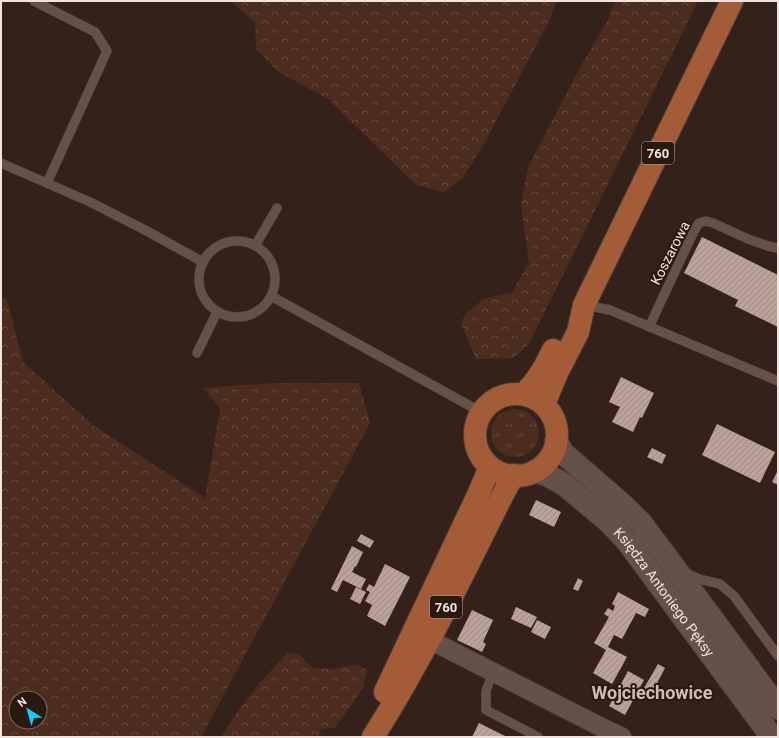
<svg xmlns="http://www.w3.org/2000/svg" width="779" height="738" viewBox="0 0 779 738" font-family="Roboto,sans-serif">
  <defs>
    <pattern id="grass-tufts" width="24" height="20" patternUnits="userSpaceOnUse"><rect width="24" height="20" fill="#4c2c1e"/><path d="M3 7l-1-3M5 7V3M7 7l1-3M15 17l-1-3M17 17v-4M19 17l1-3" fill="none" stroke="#664a3e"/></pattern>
    <pattern id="forest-crowns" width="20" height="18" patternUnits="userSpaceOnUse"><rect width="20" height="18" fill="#4c2c1e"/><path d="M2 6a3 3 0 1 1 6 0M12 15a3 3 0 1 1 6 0" fill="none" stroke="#664a3e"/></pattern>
    <pattern id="building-hatch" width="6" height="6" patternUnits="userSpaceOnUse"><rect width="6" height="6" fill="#baa298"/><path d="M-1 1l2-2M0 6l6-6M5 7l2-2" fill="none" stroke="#9e8a83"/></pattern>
  </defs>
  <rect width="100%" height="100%" fill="#34221a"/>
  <circle fill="url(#grass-tufts)" cx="515" cy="433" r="24"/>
  <g fill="url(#forest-crowns)" fill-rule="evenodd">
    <path d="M230,1H557L546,27L483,146L462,179L444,192L416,185L328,99L277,71L256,48L255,22Z"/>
    <path d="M615,1H698L529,344L513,358L476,359L461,324L465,314L485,298L512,293L529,262L521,205L528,167L583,62L608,20Z"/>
    <path d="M1,297L7,300L23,362L93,425L205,498L220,408L203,388L276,383H359L370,423L201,737H1ZM16,698H40V722H16Z"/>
    <path d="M287,653L298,654L313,668L334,669L356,664L367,670L363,688L335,728L321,729L319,737H221L236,714L259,684Z"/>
  </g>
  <g fill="url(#building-hatch)">
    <path d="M702,237L778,275V327L735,306L738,300L684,273Z"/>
    <path d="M621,377L654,393L642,418L640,417L633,432L612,422L620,407L609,402Z"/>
    <path d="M717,424L775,452L760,483L702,455Z"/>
    <path d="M652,448L666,455L662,464L647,457Z"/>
    <path d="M778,470V485L772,482Z"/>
    <path d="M536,500L561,512L554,527L529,515Z"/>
    <path d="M361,534L374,541L370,548L357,541Z"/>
    <path d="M352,546L363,552L356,567L355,566L352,572L366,579L361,589L343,580L337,592L331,589Z"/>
    <path d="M385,564L410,577L385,626L367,616L372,605L365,601L370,592L366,590L369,584L374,587Z"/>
    <path d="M578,578L583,581L578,591L573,589Z"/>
    <path d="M356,587L366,592L360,604L350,599Z"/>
    <path d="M618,592L649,609L645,617L636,613L622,639L614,635L608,647L627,657L612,684L593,673L606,650L594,643L609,617L604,614L608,608L613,611L615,606L612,604Z"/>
    <path d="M516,607L537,617L531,628L511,619Z"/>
    <path d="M472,610L493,620L483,642L486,644L482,652L457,640Z"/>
    <path d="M537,620L551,627L545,639L531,632Z"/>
    <path d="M658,664L665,668L652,693L644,688Z"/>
    <path d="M628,671L644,680L625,715L609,706Z"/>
    <path d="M479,723L507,737H472Z"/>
  </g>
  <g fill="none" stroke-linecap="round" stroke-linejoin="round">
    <g stroke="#4e3f39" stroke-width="10">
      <g id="service">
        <path d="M34,1L95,32L107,51L47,183"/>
        <path d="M1,163L90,202L145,230L203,262"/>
        <circle cx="237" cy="279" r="38"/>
        <path d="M255,246L277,208"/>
        <path d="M271,296L481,412"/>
        <path d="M584,305L610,310L778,381"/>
        <path d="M649,327L694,231L699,223L706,221L713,223L748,239L768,246L778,248"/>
        <path d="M197,353L217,312"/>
        <path d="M684,572L699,579L720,584L734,596L778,656"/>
        <path d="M493,672L486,691V710L538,737"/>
      </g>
    </g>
    <g stroke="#4e3f39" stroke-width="20">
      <path id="minor" d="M430,640L601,727L622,737"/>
    </g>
    <g stroke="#4e3f39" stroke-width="24">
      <g id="secondary">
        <path d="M556,441L563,453L624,506L641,523L665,555L778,708"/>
        <path id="s1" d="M535,471L549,476L565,485L608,521L627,541L772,737"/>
      </g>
    </g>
    <g stroke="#4e3f39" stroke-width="24">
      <g id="primary">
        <path d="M524,394C538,380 545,367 553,350"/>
        <circle cx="516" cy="435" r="41"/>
        <path d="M544,404L557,373L578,332L584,305L732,1"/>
        <path d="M385,692L478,495L490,467"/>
        <path d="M373,737C420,663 459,583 498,504L509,483L515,475"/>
      </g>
    </g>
    <use href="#service" stroke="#665148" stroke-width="9"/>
    <use href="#minor" stroke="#665148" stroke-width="18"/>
    <use href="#secondary" stroke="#665148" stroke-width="22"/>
    <use href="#primary" stroke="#a35b38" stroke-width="22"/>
  </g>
  <g text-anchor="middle" stroke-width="4" stroke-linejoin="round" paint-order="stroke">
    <g fill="#2a1911" stroke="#b5a7a0" stroke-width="1">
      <rect x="642" y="142" width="32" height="22" rx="3"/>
      <rect x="430" y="596" width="32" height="22" rx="3"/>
    </g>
    <g font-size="13" font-weight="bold" fill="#f1e4de">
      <text x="658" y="158">760</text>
      <text x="446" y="612">760</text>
    </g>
    <g font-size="14" fill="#f1e4de" stroke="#2a1911">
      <text transform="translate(670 253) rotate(-63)" y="5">Koszarowa</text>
      <text dy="5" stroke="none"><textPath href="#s1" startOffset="180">Księdza Antoniego Pęksy</textPath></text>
    </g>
    <g font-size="18" font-weight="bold" fill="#d3bbb0" stroke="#2a1911">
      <text x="652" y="699">Wojciechowice</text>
    </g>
  </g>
  <rect width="779" height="738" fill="none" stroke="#f1e4de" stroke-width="4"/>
  <g transform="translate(28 710) rotate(323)"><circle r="19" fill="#2a1911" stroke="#7a6a63"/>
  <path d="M0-3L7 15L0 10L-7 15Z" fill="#17cafb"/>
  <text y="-6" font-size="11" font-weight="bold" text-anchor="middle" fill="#f1e4de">N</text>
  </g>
</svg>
